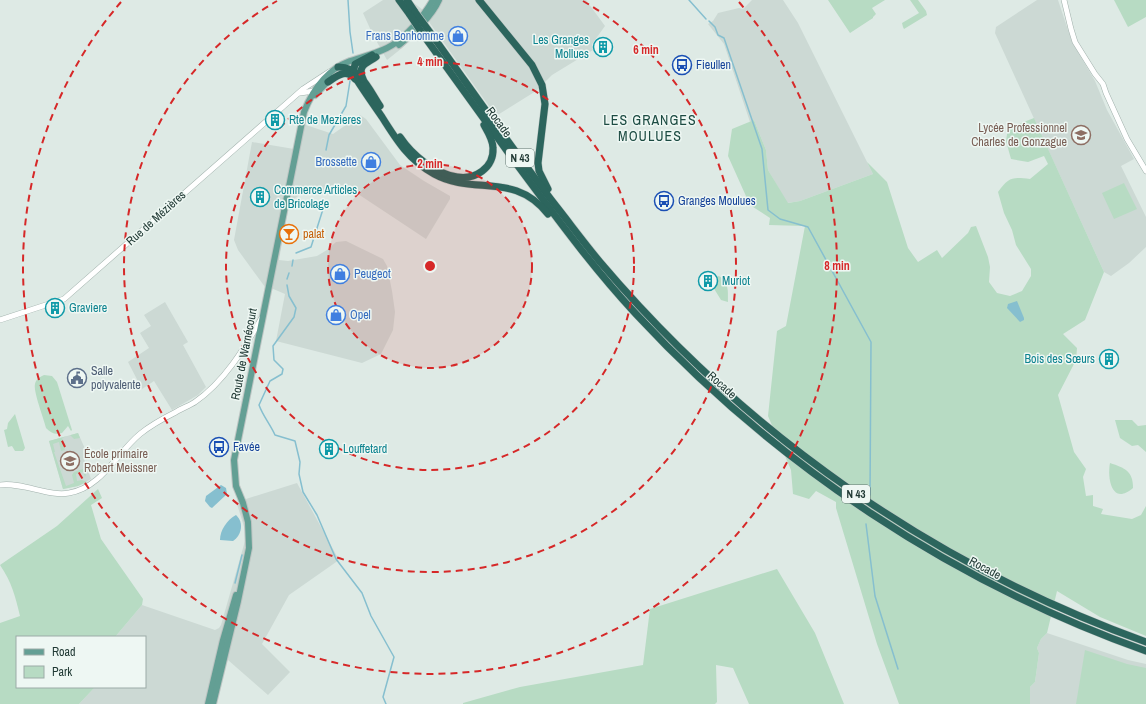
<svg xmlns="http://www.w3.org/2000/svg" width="1146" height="704" viewBox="0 0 1146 704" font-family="'Archivo Narrow',sans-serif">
  <rect width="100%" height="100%" fill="#deeae5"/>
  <g fill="#ccd9d4">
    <path d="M383,0H410L423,10L430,0H586L605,26L592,44L593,50L552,75L536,91L496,116L429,22L402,48L387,60L373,35L363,13Z"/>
    <path d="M752,0H783L798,23L873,174L800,201L787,203L768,170L766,150L754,120L750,122L724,44L708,24L713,21L718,13L739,8L743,9Z"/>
    <path d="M1037,0H1058L1072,42L1095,81L1107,110L1134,159L1121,166L1146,217V247L1129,263L1111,276L1104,272L995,33L996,27Z"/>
    <path d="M360,115L366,119L400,165L424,181L450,196V199L426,239L352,190L328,186L326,193L307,189L289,203L279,260L288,261L317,256L327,250L336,242L346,241L383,259L387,266L392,291L395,312L393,330L381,354L362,363L276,341L285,294L271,288L265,287L238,250L234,240L252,142L294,149L300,123L333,134Z"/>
    <path d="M165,302L188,342L183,345L206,387L198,395L172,410L154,381L142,389L128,362L149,348L140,333L151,326L144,315Z"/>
    <path d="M78,433L86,451L84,459L91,479L78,486L63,489L49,441Z"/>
    <path d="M297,483L339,560L289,595L262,644L290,672L268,695L228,660L215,667L206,704H79L95,687H145V637H115L142,605L215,630L219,628L221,625L245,541V530L237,504L246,499Z"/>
    <path d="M1047,633L1128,660L1146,664V704H1030V687L1035,682L1039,653L1037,648L1041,639Z"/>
  </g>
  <g fill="#b7dbc3">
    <path d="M828,0H885L872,8L876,14L873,17V18L850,33Z"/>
    <path d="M910,0H918L926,11L927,15L904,29L903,27L902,23L919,13Z"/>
    <path d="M1114,0H1146V17L1128,27Z"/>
    <path d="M1034,118L1104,272L1085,320L1063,334L1077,348L1076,360L1058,395L1074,452L1086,469L1083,477L1086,496L1093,495V506L1103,509L1101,514L1132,519L1141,515L1146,506V636L1100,617L1057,591L1047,633L1041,639L1037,648L1039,653L1035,682L1030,687V704H899L877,644L836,508V502L816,491L809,499L793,494L791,470L768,416L777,331L786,326L805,226L769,225L770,218L750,205L728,156L732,129L754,120L766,150L768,170L788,203L800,201L873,174L867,162L887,182L908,248L918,262L937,250L942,258L968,233L971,227L976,226L988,257L990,267L989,282L997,293L1010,296L1022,291L1031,276V269L1016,245L1012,230L1004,213L998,192C1009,177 1012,177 1030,179L1048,164L1044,156L1028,162L1011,159L1006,141L1008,128Z"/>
    <path d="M1124,183L1137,209L1114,219L1102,193Z"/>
    <path d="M719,276C729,283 728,290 728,302L721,300L713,287L709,283L713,278Z"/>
    <path d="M44,375L52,376L57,382L72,430L71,431L68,426L62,433C55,435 51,433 46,428C44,419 33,391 35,384C36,379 40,377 44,375Z"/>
    <path d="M15,414L25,448L23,451H15L12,446L8,447L4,430L7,429L8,423Z"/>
    <path d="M1115,420H1132L1138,426L1146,425V452L1138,445L1132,446L1120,438Z"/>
    <path d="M78,433L80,438L74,439L70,435L62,438L66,446L64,447L65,450L61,451L59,442L53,444L55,452H54L66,486L74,483L72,475L74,472L83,469L86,475L85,477L83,472L76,474L77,481L82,480L87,482L78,486L63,489L49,441Z"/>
    <path d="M1110,463C1125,468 1133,471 1133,488C1112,506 1107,479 1110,463Z"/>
    <path d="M98,489L102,498L91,505L101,539L143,599L142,605L115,637H17V687H95L79,704H0V623L20,616C15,595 12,583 0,565L57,526Z"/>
    <path d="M777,569L815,633L844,704H749L733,668L716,665L717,702L715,704H463V703L520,687L643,665L650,609Z"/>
    <path d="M1085,650L1127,664L1146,668V704H1076Z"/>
  </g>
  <g fill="#86bfcf">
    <path d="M1017,301L1024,318V320L1020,322L1007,308L1008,304Z"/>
    <path d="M221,485L226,488L227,494L212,508L210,507L205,501L206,496Z"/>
    <path d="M236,515C244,522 242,535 233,541L220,540C220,530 227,520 236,515Z"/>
  </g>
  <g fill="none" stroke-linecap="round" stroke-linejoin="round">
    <g stroke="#86bfcf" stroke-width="1.5">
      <path d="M348,0L350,32L353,53"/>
      <path d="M689,0L706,19"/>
      <path d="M709,21L715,27L718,35L724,38L762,149L768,210L780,219L808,227L871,342L870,495"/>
      <path d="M326,150L329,135L346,106L350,81"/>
      <path d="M296,253L311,247L324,206"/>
      <path d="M292,266L293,260"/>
      <path d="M287,279L289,273"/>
      <path d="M287,285L289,296L296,308L294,317L273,346L274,360L283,369L282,374L270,381L259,405C263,416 270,424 275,435L295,441L300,462L299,474L303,492L317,515L336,559L362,593L371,616L394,657L383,697L386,704"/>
      <path d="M866,524L875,596L898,669"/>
      <path d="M235,583L242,555"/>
    </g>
    <g stroke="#a1b1ac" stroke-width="6">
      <g id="minor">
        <path d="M1064,0L1071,29L1075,42L1095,74L1103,84L1106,93L1127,139L1146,171"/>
        <path d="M300,93L314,91"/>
        <path d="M0,320L64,299L303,89L329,72"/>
        <path d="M0,485C23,482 49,497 69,493C101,488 117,453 140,434C151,425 164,418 176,412C182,408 189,406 195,402C224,382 244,349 261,319"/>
      </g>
    </g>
    <g stroke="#bcc4c2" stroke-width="8">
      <g id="major">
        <path d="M399,45C413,34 432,16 439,0"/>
        <path d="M315,95L331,78"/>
        <path d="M208,704L223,640L236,595"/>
        <path d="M213,704L238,601L249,548L248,522L243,503L236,486L234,460L304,112C313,89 326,70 350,61C362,57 375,54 387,48C404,40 424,16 433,0"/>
      </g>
    </g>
    <g stroke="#bcc4c2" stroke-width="8">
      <g id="highway">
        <path d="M399,0L410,15"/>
        <path d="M407,0L415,12"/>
        <path d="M479,0L532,65L542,85L545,104L538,163L539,171L548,189"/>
        <path d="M432,35C473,92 513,150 556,206C571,225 585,244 600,262C746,434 934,566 1146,642"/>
        <path d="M424,36C455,79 487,123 518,166C556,217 593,268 636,314C776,465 952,582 1146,651"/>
        <path d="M372,55L355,64L354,69L355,77C363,90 373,104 382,117C397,141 409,160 434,174C474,196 514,171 548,214"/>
        <path d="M338,67C360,66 370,91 380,106"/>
        <path d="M363,79C357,65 366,64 376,57"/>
        <path d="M328,82C337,76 346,68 355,79"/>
        <path d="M400,137C412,155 434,173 457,177C475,180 494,168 493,148C493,140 488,132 484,125"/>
      </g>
    </g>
    <use href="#minor" stroke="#fff" stroke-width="5"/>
    <use href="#major" stroke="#639f94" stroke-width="6"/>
    <use href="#highway" stroke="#2c655d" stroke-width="7"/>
    <g stroke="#bcc4c2" stroke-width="8" stroke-linecap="butt">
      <g id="highway-bridge">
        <path d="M415,12L432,35"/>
        <path d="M410,15L424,36"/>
      </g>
    </g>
    <use href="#highway-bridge" stroke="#2c655d" stroke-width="7"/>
  </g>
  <circle cx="430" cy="266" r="102" fill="#d62828" fill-opacity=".12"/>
  <g fill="none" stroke="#d62828" stroke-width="2" stroke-dasharray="7 5">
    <circle cx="430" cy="266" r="102"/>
    <circle cx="430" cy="266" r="204"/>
    <path d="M583 1A306 306 0 1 1 277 1"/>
    <path d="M739 2A407 407 0 1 1 121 2"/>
  </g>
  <defs>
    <g id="shop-ring" transform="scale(1)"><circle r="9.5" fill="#eef7f3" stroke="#3f7fe0" stroke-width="1.5"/><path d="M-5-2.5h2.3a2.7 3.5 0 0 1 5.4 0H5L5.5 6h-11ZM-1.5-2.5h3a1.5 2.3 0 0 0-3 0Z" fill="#3f7fe0"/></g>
    <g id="building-ring" transform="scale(1)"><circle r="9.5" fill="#eef7f3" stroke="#0f9aa8" stroke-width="1.5"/><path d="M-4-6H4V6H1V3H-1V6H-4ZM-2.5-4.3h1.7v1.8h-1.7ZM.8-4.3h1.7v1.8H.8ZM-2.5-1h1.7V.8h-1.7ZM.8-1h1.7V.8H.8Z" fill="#0f9aa8"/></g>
    <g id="bus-ring" transform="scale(1)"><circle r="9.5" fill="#eef7f3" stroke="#1a4fb4" stroke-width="1.5"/><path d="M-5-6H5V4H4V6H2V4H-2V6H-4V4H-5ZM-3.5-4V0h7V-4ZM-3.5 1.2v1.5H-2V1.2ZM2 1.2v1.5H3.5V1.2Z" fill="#1a4fb4"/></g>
    <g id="school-ring" transform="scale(1)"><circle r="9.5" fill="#eef7f3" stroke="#8d6e63" stroke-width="1.5"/><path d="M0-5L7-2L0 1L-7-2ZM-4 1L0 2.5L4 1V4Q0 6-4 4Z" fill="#8d6e63"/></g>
    <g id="bar-ring" transform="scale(1)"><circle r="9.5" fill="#eef7f3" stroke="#e8710a" stroke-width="1.5"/><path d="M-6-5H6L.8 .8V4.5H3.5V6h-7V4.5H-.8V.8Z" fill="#e8710a"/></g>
    <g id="civic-ring" transform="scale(1)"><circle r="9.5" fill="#eef7f3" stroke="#5c6f8a" stroke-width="1.5"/><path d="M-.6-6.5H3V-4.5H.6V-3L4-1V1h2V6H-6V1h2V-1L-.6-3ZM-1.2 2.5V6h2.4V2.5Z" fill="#5c6f8a"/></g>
  </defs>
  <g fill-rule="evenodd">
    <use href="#shop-ring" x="458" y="36"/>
    <use href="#building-ring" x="603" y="47"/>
    <use href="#bus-ring" x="682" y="65"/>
    <use href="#building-ring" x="275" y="120"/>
    <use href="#school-ring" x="1081" y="135"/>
    <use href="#shop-ring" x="371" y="162"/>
    <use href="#building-ring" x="260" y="197"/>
    <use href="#bus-ring" x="664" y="201"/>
    <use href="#bar-ring" x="289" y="234"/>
    <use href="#shop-ring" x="340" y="274"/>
    <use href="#building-ring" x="708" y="281"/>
    <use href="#building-ring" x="55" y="308"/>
    <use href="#shop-ring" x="336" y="315"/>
    <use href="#building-ring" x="1109" y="359"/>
    <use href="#civic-ring" x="77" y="378"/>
    <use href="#bus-ring" x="219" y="447"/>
    <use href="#building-ring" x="329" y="449"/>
    <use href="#school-ring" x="70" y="461"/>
  </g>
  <g text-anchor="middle" stroke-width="3" stroke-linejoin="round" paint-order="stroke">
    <g fill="#eef7f3" stroke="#5e726d" stroke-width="1">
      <rect x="506" y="149" width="28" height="18" rx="3"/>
      <rect x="842" y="485" width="28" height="18" rx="3"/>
    </g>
    <g font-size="11" font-weight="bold" fill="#203934">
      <text x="520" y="162">N 43</text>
      <text x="856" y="498">N 43</text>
    </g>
    <g font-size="12" fill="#366cbe" stroke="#eef7f3" text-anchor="end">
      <text x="444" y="40">Frans Bonhomme</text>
      <text x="357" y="166">Brossette</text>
      <text x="354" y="278" text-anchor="start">Peugeot</text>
      <text x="350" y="319" text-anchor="start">Opel</text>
    </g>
    <g font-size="12" fill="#0d838f" stroke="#eef7f3" text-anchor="start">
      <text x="589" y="44" text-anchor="end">Les Granges<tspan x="589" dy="14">Mollues</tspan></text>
      <text x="289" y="124">Rte de Mezieres</text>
      <text x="274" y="194">Commerce Articles<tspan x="274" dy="14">de Bricolage</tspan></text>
      <text x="722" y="285">Muriot</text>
      <text x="69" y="312">Graviere</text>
      <text x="1095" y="363" text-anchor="end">Bois des Sœurs</text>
      <text x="343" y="453">Louffetard</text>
    </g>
    <g font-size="12" fill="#164399" stroke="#eef7f3" text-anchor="start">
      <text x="696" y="69">Fieullen</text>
      <text x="678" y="205">Granges Moulues</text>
      <text x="233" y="451">Favée</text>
    </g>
    <g font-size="12" fill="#203934" stroke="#eef7f3">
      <text transform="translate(499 122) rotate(54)" y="4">Rocade</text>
      <text transform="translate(156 218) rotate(-42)" y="4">Rue de Mézières</text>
      <text transform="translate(244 354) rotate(-79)" y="4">Route de Warnécourt</text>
      <text transform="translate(722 385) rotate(42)" y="4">Rocade</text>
      <text transform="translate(985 568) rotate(28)" y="4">Rocade</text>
    </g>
    <g font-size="12" fill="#785e54" stroke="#eef7f3" text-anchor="end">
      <text x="1067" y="132">Lycée Professionnel<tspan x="1067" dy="14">Charles de Gonzague</tspan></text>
      <text x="84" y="458" text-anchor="start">École primaire<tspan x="84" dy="14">Robert Meissner</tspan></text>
    </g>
    <g font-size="12" fill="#c56008" stroke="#eef7f3" text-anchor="start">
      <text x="303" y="238">palat</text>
    </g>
    <g font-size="12" fill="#4e5e75" stroke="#eef7f3" text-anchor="start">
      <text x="91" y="375">Salle<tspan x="91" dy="14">polyvalente</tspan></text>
    </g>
    <g font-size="14" letter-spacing="1" fill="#1c4b42" stroke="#eef7f3">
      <text x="650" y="125">LES GRANGES<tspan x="650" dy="16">MOULUES</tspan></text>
    </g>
  </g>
  <circle cx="430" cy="266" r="6" fill="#d62828" stroke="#eef7f3" stroke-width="2"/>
  <g font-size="12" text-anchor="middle" font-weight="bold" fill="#d62828" stroke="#eef7f3" stroke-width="3" stroke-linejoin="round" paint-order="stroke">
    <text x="646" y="54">6 min</text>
    <text x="430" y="66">4 min</text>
    <text x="430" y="168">2 min</text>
    <text x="837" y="270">8 min</text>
  </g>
  <rect x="16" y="636" width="130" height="52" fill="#eef7f3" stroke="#9caba7"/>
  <rect x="24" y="649" width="20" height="6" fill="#639f94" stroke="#9caba7"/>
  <text x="52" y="656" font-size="12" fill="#203934">Road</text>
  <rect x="24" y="666" width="20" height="12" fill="#b7dbc3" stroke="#9caba7"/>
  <text x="52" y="676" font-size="12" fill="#203934">Park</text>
</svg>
